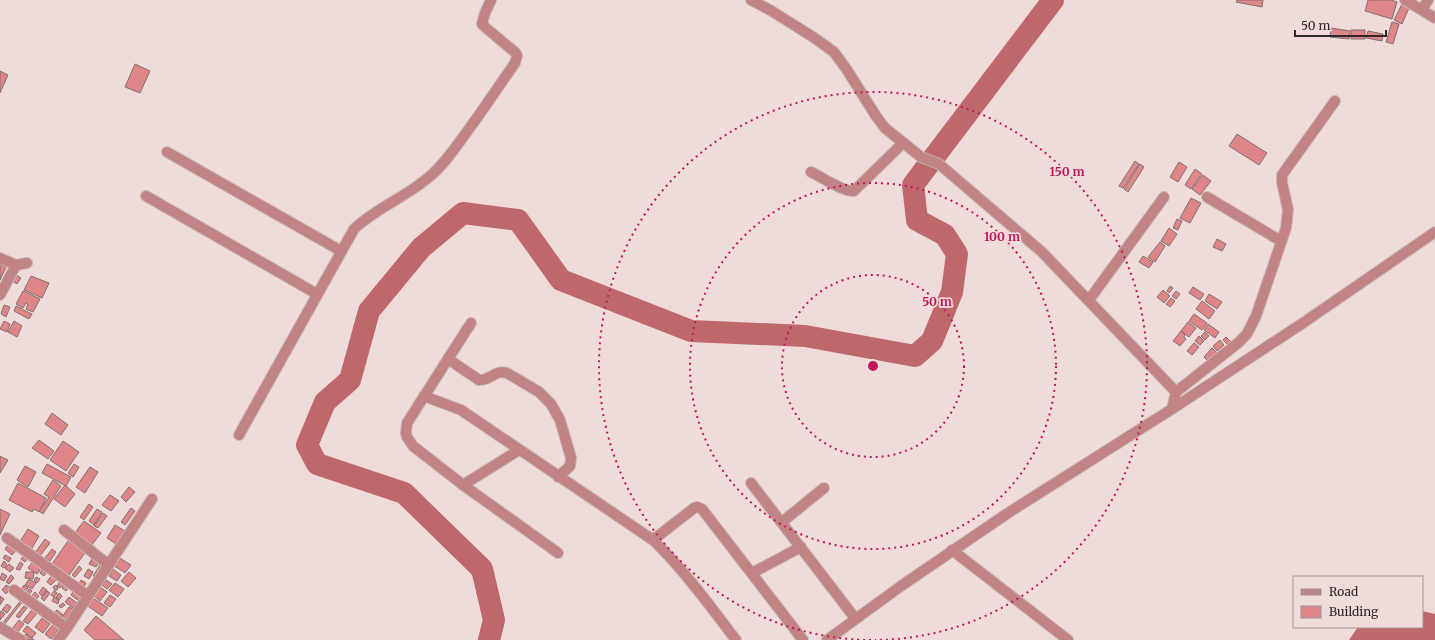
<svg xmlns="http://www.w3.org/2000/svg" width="1435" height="640" viewBox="0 0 1435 640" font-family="Merriweather,serif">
  <rect width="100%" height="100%" fill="#f0dbdb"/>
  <path fill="#be686c" d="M1422,611L1435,614V640H1349L1358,627H1422Z"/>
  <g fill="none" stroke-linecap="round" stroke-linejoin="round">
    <path stroke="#be686c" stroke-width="22" d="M489,640L494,620L482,569L404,493L317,464L307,445L325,402L350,380L369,311L421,248L463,213L518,220L561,280L691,331L805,336L915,356L932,341L952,292L957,254L945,235L917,220L913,185L1053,0"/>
  </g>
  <g fill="#df8688" stroke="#837070">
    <path d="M1237,0H1263L1262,7L1236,2Z"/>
    <path d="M1368,0H1391L1397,2L1392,19L1365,11Z"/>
    <path d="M1402,4L1409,8L1402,24L1394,20Z"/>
    <path d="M1392,22L1399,24L1393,44L1386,42Z"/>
    <path d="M1331,28L1350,31L1349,39L1330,37Z"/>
    <rect x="1351" y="30" width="14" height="9"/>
    <path d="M1368,31L1383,34L1382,41L1366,38Z"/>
    <path d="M135,64L150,71L140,93L125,87Z"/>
    <path d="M0,71L8,75L0,93Z"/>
    <path d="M1237,134L1267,153L1259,165L1229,146Z"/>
    <path d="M1135,161L1139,164L1123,188L1119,186Z"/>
    <path d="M1179,162L1187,167L1178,182L1170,177Z"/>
    <path d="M1140,164L1144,167L1128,192L1124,189Z"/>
    <path d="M1195,169L1202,174L1191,189L1185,185Z"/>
    <path d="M1203,175L1211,181L1200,195L1192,189Z"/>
    <path d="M1191,198L1201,203L1190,223L1180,218Z"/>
    <path d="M1177,219L1182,221L1178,230L1173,228Z"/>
    <path d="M1169,228L1177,234L1169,246L1161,241Z"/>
    <path d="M1217,239L1226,244L1222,251L1213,247Z"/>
    <path d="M1160,242L1165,246L1155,262L1148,257Z"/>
    <path d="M1143,256L1153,262L1149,268L1139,262Z"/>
    <path d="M0,264L6,267L0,280Z"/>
    <path d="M16,275L21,278L17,284L12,281Z"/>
    <path d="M31,276L49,283L42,298L24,290Z"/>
    <path d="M1170,286L1173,288L1169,293L1167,291Z"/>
    <path d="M1193,287L1204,294L1200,300L1189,293Z"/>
    <path d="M1163,290L1170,296L1164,303L1157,297Z"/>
    <path d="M23,291L40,299L33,312L26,309L28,304L26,303L23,308L16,304Z"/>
    <path d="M1176,291L1180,294L1176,299L1172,296Z"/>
    <path d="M1209,294L1222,302L1217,309L1205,301Z"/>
    <path d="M1171,298L1175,301L1170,307L1166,304Z"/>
    <path d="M1202,301L1215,311L1209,319L1196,309Z"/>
    <path d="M4,305L10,307L6,317L1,314Z"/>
    <path d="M16,306L32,314L29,319L14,311Z"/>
    <path d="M1194,314L1207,323L1202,330L1189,321Z"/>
    <path d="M4,321L10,324L7,332L0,329Z"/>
    <path d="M14,321L22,326L17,337L8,332Z"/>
    <path d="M1188,322L1196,328L1189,337L1181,331Z"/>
    <path d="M1208,324L1219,332L1215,338L1204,330Z"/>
    <path d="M1181,331L1185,335L1184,337L1186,339L1180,346L1173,341Z"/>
    <path d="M1205,332L1209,336L1205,340L1201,336Z"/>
    <path d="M1199,336L1204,341L1200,345L1195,341Z"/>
    <path d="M1226,337L1232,343L1229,346L1223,340Z"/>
    <path d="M1220,340L1224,345L1217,351L1213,346Z"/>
    <path d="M1194,343L1199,347L1192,355L1187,351Z"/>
    <path d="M1212,348L1219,355L1211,364L1204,357Z"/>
    <path d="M52,413L68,425L61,435L45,424Z"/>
    <path d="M39,440L54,451L48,459L32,448Z"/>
    <path d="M63,441L79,452L66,471L50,460Z"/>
    <path d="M0,456L8,460L0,473Z"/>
    <path d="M47,464L71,477L66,486L42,473Z"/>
    <path d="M74,464L79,467L73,477L68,473Z"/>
    <path d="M25,466L36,472L28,487L17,480Z"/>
    <path d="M90,467L98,472L85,493L76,487Z"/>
    <path d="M53,480L61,486L43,514L39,511L49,497L44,494Z"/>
    <path d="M18,483L46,498L39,512L34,509L32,512L9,500Z"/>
    <path d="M65,485L75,494L65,507L54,499Z"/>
    <path d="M129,487L135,492L126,502L121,497Z"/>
    <path d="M110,495L119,501L111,511L102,505Z"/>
    <path d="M89,504L93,507L84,520L80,517Z"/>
    <path d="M131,508L135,511L125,525L121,522Z"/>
    <path d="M0,509L10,514L0,535Z"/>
    <path d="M97,509L102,512L94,525L89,521Z"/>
    <path d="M103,513L107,516L98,528L94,526Z"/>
    <path d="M84,521L101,533L91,546L74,534Z"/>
    <path d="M115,525L128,533L119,546L107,538Z"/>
    <path d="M28,529L39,536L31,550L19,543Z"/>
    <path d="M70,538L87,550L67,578L50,567Z"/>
    <path d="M45,539L50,543L39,557L35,553Z"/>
    <path d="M10,542L18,548L12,555L5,549Z"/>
    <path d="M52,549L56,552L50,561L45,558Z"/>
    <path d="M25,554L29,557L25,562L21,559Z"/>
    <path d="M5,555L11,558L9,562L3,558Z"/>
    <path d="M93,557L100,561L96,567L89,564Z"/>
    <path d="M118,557L131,565L125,573L113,565Z"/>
    <path d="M34,560L42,567L37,574L28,568Z"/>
    <path d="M4,561L7,564L4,568L1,566Z"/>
    <path d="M20,562L23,564L20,570L16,569Z"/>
    <path d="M102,562L105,564L96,577L93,576Z"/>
    <path d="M9,564L14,568L10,572L5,568Z"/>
    <path d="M44,566L49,569L44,576L40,573Z"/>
    <path d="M79,566L82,569L75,577L72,575Z"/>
    <path d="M88,569L93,572L89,579L84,576Z"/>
    <path d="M113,569L121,575L117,581L109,576Z"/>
    <path d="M26,572H34L33,579L25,578Z"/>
    <path d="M129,572L136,578L128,587L121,581Z"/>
    <path d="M2,573L7,576L4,581L0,579Z"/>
    <path d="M11,575L14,578L9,584L6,582Z"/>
    <path d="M51,576L56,580L51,585L47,582Z"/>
    <path d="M36,577L40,579L37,583L34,580Z"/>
    <path d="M29,579L36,583L32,589L25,585Z"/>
    <path d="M61,580L64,583L60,588L57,586Z"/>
    <path d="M81,580L86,583L83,588L78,585Z"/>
    <path d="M106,580L112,584L107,589L102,585Z"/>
    <path d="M65,583L69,586L66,591L62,588Z"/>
    <path d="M115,583L124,589L118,597L109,590Z"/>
    <path d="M6,585L11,588L6,594L2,590Z"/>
    <path d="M24,585L28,588L23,594L19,592Z"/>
    <path d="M56,585L58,589L55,591L53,587Z"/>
    <path d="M43,587L47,590L42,596L39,593Z"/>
    <path d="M100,587L107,592L100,601L94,596Z"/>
    <path d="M29,589L32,591L27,597L25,595Z"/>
    <path d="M74,590L83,596L79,601L71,595Z"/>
    <path d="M47,591L50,593L44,601L41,598Z"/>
    <path d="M54,591L57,593L54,597L51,595Z"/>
    <path d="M35,592L39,596L34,602L30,598Z"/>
    <path d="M59,593L62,596L59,600L56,597Z"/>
    <path d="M110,595L116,599L110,607L104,603Z"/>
    <path d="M0,596L4,599L0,605Z"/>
    <path d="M54,597L59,600L58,604L52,601Z"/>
    <path d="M69,597L77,603L73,608L65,602Z"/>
    <path d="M93,598L108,608L102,616L88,606Z"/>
    <path d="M22,599L24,600L4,625L2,624Z"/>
    <path d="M63,603L65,605L61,608L59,606Z"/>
    <path d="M7,604L11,607L7,613L2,610Z"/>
    <path d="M24,606L27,608L19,618L16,616Z"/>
    <path d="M34,607L39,611L28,624L23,621Z"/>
    <path d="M69,607L73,609L63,623L60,620Z"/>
    <path d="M57,610L63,615L58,619L53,614Z"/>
    <path d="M1,611L5,614L0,620V613Z"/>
    <path d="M96,616L124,640H95L84,630Z"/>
    <path d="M42,618L50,624L43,633L35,627Z"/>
    <path d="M19,620L24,624L17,633L12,629Z"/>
    <path d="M55,622L60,627L51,639L45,634Z"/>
    <path d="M27,626L36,633L32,638L23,631Z"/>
    <path d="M26,634L34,640H28L24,636Z"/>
  </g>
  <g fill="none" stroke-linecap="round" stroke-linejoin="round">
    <g stroke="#c9b7b7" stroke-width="12">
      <g id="minor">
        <path d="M751,0L770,10L813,37L834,52L847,70L876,116L885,128L921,157L939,164L1042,252L1176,392L1172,409"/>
        <path d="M1405,0L1435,18"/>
        <path d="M1422,10L1428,0"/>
        <path d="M167,152L341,251"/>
        <path d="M811,172C822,177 843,192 854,191L903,143"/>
        <path d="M146,196L317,294"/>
        <path d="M1207,197L1281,241"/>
        <path d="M0,258L16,265L27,263"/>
        <path d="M0,295L16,265"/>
        <path d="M1089,300L1164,197"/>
        <path d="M471,323L407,423L406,433L407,437L413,446L463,485L558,553"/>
        <path d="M448,359L479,380C490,381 495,369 507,373L539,392L551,404L560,420L571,458L570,466L558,477"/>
        <path d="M1176,392L1238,343L1247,334L1256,316L1286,228L1288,210L1282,182V175L1335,101"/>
        <path d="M424,396L461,410L653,540C684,570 710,606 736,640"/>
        <path d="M239,435L354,229C376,208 406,197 429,177C444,165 455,148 466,133C483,110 499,86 515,63L517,56L516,53L486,28L482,24L485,13L491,0"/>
        <path d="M751,483L855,618"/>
        <path d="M463,485L519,450"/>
        <path d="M782,522L824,488"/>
        <path d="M64,530L109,565"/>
        <path d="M7,538L88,596"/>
        <path d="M653,540L694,508L697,507L702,509L803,640"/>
        <path d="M952,550L1068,640"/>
        <path d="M752,573L801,547"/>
        <path d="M14,590L67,628"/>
        <path d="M0,627L21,640"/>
        <path d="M58,640L67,628L152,499"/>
        <path d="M827,640L901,586L1008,513L1172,409L1303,323L1435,232"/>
      </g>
    </g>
    <use href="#minor" stroke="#c18384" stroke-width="10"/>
  </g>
  <g fill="none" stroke="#c2185b" stroke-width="2" stroke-dasharray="2 4">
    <circle cx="873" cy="366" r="91"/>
    <circle cx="873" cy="366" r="183"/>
    <path d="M871 640A274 274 0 1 1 875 640"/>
  </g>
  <circle cx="873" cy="366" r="6" fill="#c2185b" stroke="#f0dbdb" stroke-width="2"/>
  <g font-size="12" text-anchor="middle" font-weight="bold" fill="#c2185b" stroke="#f0dbdb" stroke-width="3.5" stroke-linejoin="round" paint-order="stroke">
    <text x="1067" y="176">150 m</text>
    <text x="1002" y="241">100 m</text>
    <text x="937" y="306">50 m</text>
  </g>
  <rect x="1293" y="576" width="130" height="52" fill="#f0dbdb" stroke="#a39393"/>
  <rect x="1301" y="589" width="20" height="6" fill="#c18384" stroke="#a39393"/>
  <text x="1329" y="596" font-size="12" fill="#2f2727">Road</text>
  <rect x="1301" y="606" width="20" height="12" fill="#df8688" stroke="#a39393"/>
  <text x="1329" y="616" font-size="12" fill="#2f2727">Building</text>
  <path d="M1295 30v6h91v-6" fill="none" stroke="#2f2727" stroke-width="2"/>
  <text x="1301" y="30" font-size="12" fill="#2f2727" stroke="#f0dbdb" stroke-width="3" paint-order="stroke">50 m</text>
</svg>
